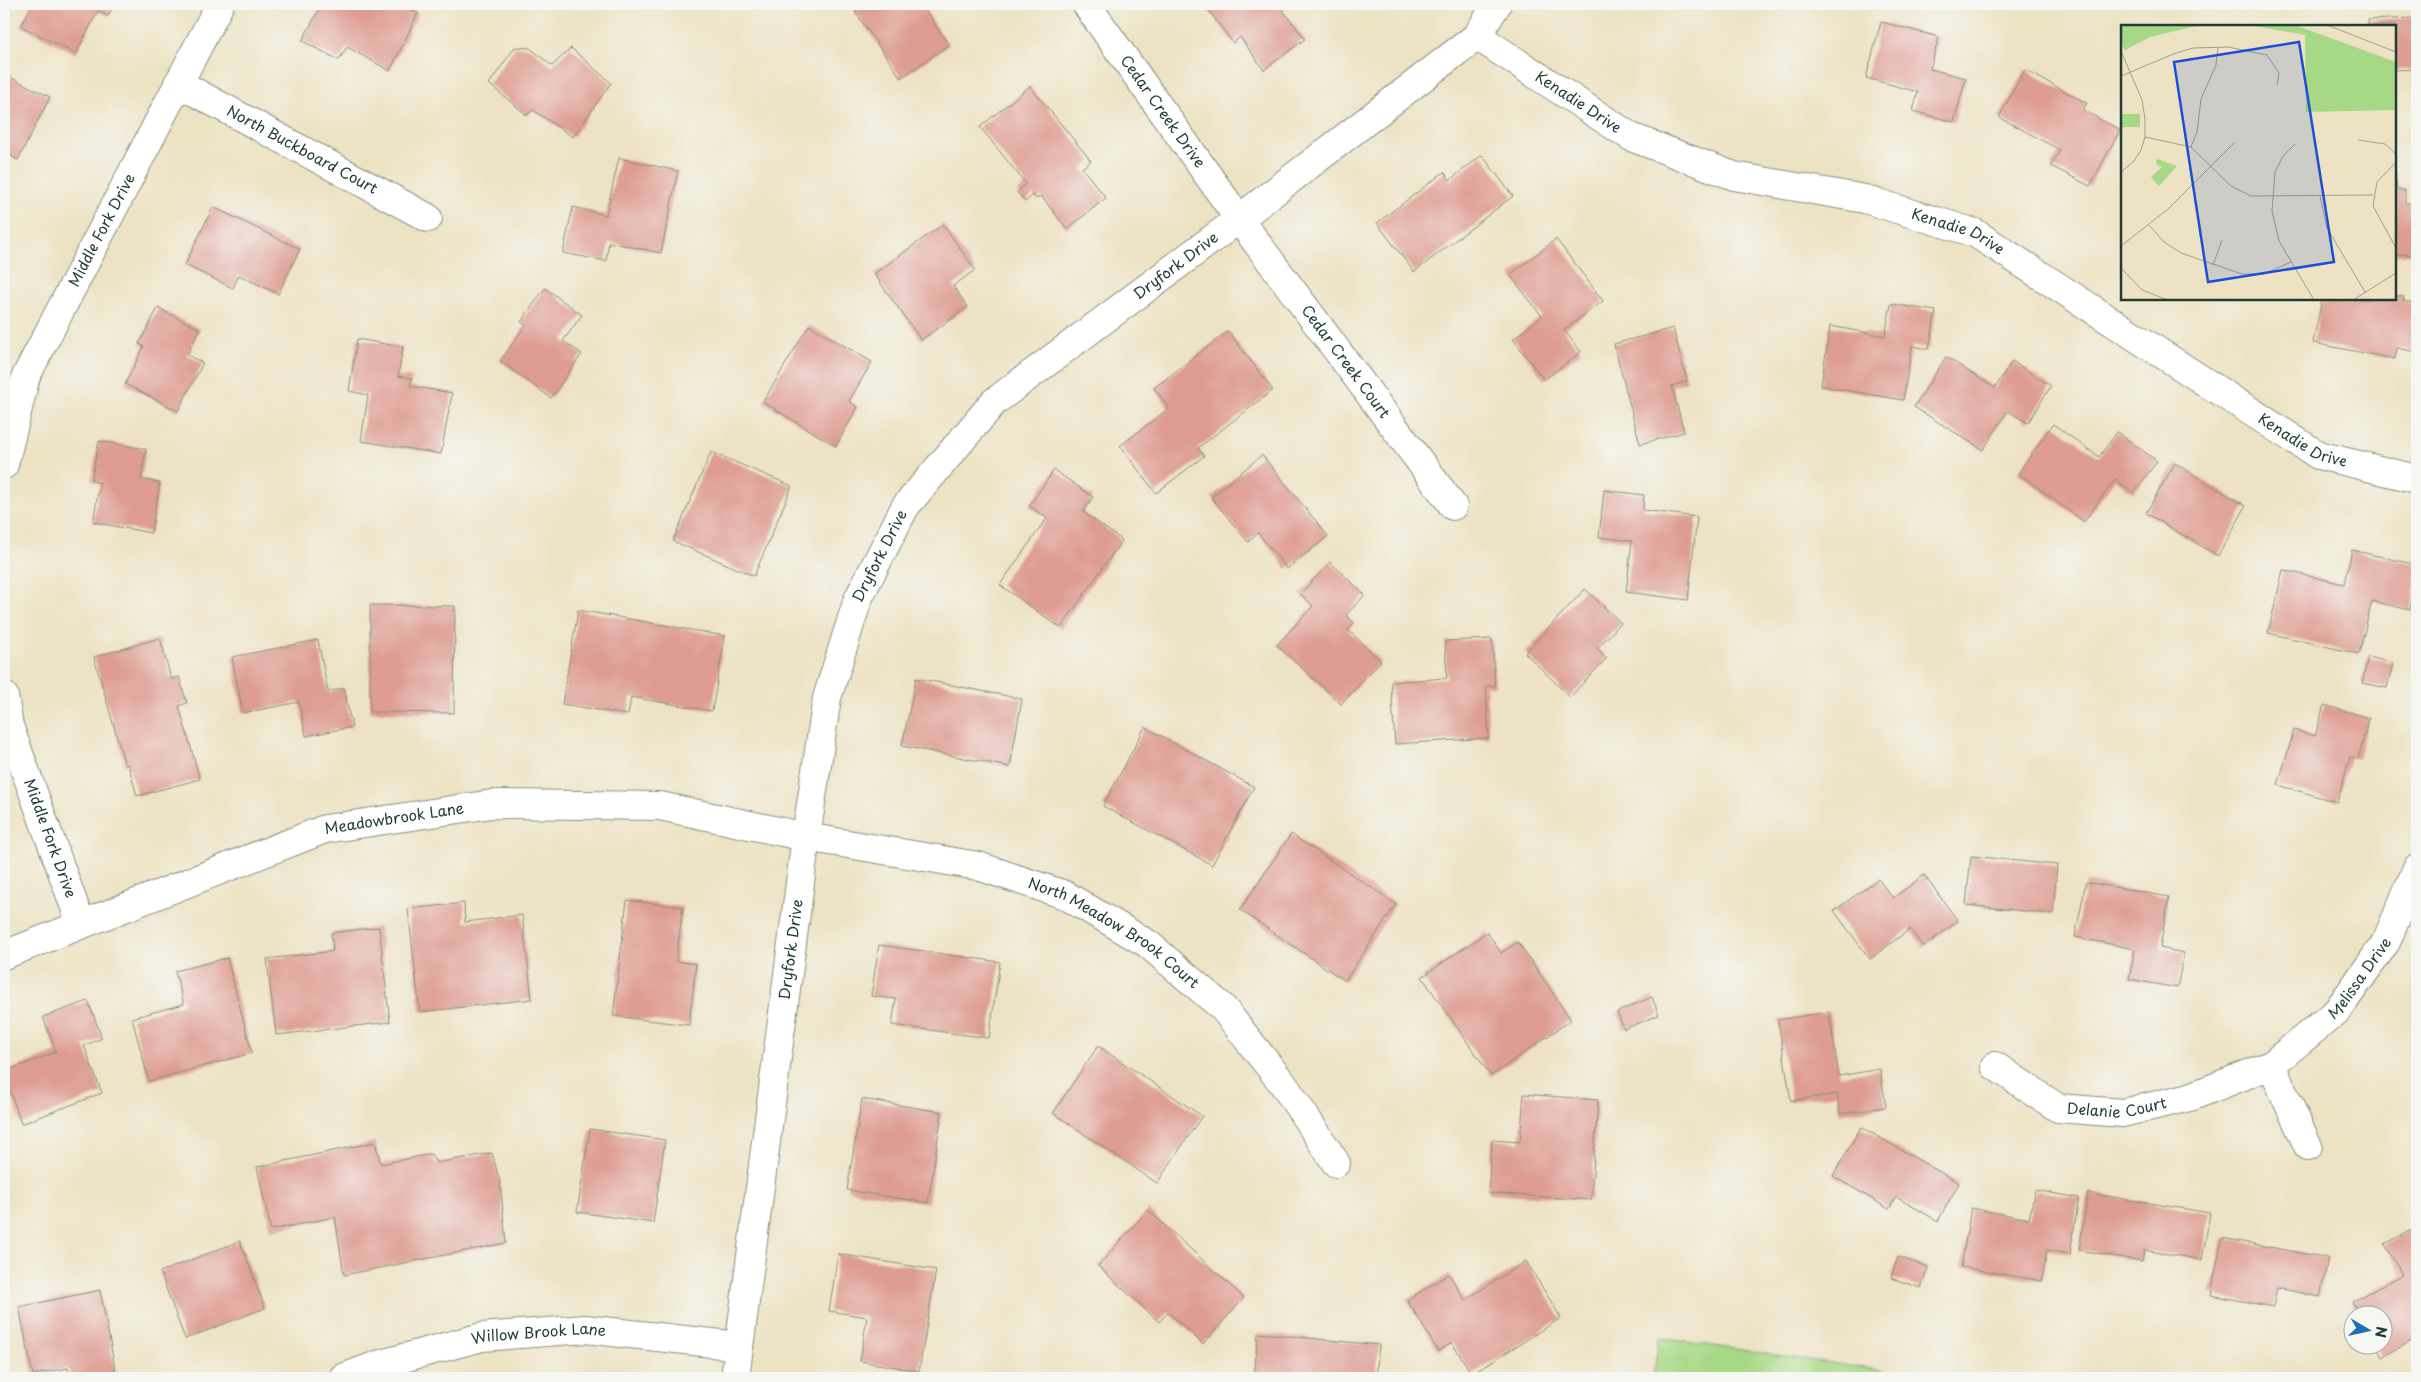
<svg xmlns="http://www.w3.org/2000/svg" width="2421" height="1382" viewBox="0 0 2421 1382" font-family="'Playpen Sans',sans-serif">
  <rect width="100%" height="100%" fill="#f6f6f2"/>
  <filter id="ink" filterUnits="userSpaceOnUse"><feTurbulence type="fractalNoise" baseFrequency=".02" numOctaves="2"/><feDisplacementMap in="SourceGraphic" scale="10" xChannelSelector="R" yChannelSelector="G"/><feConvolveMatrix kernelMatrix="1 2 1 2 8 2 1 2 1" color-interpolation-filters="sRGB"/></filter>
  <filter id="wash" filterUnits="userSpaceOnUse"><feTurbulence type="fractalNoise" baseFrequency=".0096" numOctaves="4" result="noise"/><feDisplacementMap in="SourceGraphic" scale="20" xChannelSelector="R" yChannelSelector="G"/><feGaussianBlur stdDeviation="1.12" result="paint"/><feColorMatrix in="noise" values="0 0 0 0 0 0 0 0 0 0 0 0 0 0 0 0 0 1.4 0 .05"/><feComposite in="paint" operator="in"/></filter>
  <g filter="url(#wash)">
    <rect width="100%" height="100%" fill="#ede2c3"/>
    <path fill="#a7d886" stroke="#638a5d" d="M1659,1338L1933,1378H1653Z"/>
    <g id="blocks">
      <g fill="#de9c92">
        <path d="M32,4H115L108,16L98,11L76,54L21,26Z"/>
        <path d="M322,4H399L418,13L390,71L347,47L339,60L302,41Z"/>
        <path d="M867,4H921L949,45L901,78L855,12Z"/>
        <path d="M1204,4H1278L1305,39L1264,70L1240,37L1233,43Z"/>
        <path d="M2414,18L2416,69L2395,70V26H2368V20Z"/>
        <path d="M1881,22L1939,37L1930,69L1966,78L1954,122L1913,111L1918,92L1866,78Z"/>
        <path d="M515,47L530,48L552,66L571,48L611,83L573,137L533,110L527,115L489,84Z"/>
        <path d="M2025,70L2087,103L2083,110L2120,130L2090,186L2051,166L2060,150L1999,117Z"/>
        <path d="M8,76L50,97L18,160L4,152V85Z"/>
        <path d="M1030,86L1091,161L1082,168L1106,198L1067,229L1041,196L1036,199L1033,195L1025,202L1017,192L1026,184L980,127Z"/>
        <path d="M1482,155L1513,196L1414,272L1377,223L1444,172L1450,180Z"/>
        <path d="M619,158L678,171L661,253L609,242L606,261L563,253L573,207L606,215Z"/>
        <path d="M2395,171L2397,190H2405V203H2417V254L2395,255Z"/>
        <path d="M213,207L300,249L278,294L239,275L233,288L185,265Z"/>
        <path d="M943,224L975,270L953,286L968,307L921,340L874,274Z"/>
        <path d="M1556,239L1603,301L1564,330L1581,352L1544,380L1513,339L1542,316L1510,275Z"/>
        <path d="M545,288L582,315L563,341L582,354L551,398L500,361L526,325L521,322Z"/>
        <path d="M2395,295L2404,297L2403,301L2417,304V352L2397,348L2395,359L2313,343L2322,299H2395Z"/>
        <path d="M1891,304L1936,311L1929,349L1912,346L1903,400L1821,386L1830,326L1885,336Z"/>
        <path d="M158,308L200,329L187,355L203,363L178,411L125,384L144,346L139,344Z"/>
        <path d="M809,325L872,362L849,401L858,407L836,446L763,402Z"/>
        <path d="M1673,328L1687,381L1672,386L1684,432L1640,444L1614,344Z"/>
        <path d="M1228,331L1273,390L1198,448L1204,456L1156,493L1120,446L1169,408L1154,388Z"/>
        <path d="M357,339L403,347L398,376L412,378L410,386L452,393L441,454L361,441L368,395L349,391Z"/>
        <path d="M1946,357L1995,388L2012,361L2051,386L2028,423L2008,411L1983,450L1914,407Z"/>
        <path d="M2053,424L2099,457L2117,432L2157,461L2134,493L2115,479L2084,522L2018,473Z"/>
        <path d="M99,441L146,449L141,479L160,483L151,533L93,522L100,483L91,481Z"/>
        <path d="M711,452L792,486L754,576L673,541Z"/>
        <path d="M1262,455L1328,536L1287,569L1258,533L1248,542L1211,497Z"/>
        <path d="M2175,463L2246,506L2218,556L2146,513Z"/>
        <path d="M1054,470L1093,497L1083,512L1122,540L1061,628L1000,585L1047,518L1029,506Z"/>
        <path d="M1604,490L1644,495L1643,510L1697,517L1688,600L1626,592L1632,541L1599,537Z"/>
        <path d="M2352,550L2417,565V579L2410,610L2372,601L2359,654L2268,633L2283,570L2344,584Z"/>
        <path d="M1330,562L1365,595L1346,615L1354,623L1348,630L1381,661L1341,704L1277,645L1313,606L1300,594Z"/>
        <path d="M1585,589L1621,623L1597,648L1607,658L1570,697L1525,653Z"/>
        <path d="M370,605L455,606L454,713L370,712Z"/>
        <path d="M578,610L725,636L712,711L631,697L628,715L562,704Z"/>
        <path d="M160,638L171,679L179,677L187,703L179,706L200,779L137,796L128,764L125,765L94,657Z"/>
        <path d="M1492,639L1495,686H1486L1489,738L1395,744L1391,682L1447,678L1445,641Z"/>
        <path d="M318,640L328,692L344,688L352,727L306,736L299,702L243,713L232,657Z"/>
        <path d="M2368,657L2393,663L2387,688L2362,683Z"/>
        <path d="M916,678L1022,699L1010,767L902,746Z"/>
        <path d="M2324,705L2369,718L2358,759L2350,757L2337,802L2278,785L2294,730L2315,736Z"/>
        <path d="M1145,727L1254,787L1212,865L1103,806Z"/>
        <path d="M1291,834L1396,904L1345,981L1240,910Z"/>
        <path d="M1971,856L2057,865L2053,914L1966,905Z"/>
        <path d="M1924,875L1958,921L1923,947L1910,929L1870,959L1834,911L1878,879L1893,898Z"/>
        <path d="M2086,882L2169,897L2160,948L2184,953L2177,988L2129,979L2135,949L2075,937Z"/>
        <path d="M627,900L683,907L676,961L696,964L689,1025L613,1016Z"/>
        <path d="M464,903L465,922L522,915L532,999L420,1012L408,909Z"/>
        <path d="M379,927L390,1022L276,1035L267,959L333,951L331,933Z"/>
        <path d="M1487,932L1501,953L1518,942L1571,1020L1491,1076L1422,977Z"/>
        <path d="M879,945L1000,962L989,1038L892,1025L896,999L871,996Z"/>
        <path d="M227,958L252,1053L149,1081L132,1018L184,1004L175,971Z"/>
        <path d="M1652,997L1659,1015L1624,1029L1617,1012Z"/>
        <path d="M88,1001L102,1038L84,1046L102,1093L21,1124L4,1072L56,1052L43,1017Z"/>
        <path d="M1829,1012L1839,1076L1880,1069L1886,1107L1840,1114L1837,1094L1791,1101L1778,1020Z"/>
        <path d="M1098,1046L1202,1116L1157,1183L1053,1113Z"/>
        <path d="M1524,1094L1598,1100L1591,1200L1488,1193L1492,1140L1520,1142Z"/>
        <path d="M862,1099L942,1112L928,1203L847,1190Z"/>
        <path d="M1861,1127L1959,1183L1938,1221L1896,1197L1889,1209L1833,1176Z"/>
        <path d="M590,1129L665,1140L653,1223L577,1212Z"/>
        <path d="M375,1142L381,1164L431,1154L436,1163L492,1153L500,1182L506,1243L344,1275L335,1217L271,1230L257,1167Z"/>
        <path d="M2035,1190L2079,1198L2070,1254L2047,1250L2042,1281L1961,1267L1971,1208L2029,1219Z"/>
        <path d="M2088,1193L2210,1213L2202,1260L2144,1250L2142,1261L2079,1250Z"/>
        <path d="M1148,1210L1244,1298L1203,1344L1168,1312L1159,1322L1098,1266Z"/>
        <path d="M2417,1227V1338L2382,1357L2375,1344H2384V1314H2359L2352,1302L2402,1275L2385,1244Z"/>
        <path d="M2222,1238L2328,1258L2320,1297L2277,1288L2273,1307L2211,1295Z"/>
        <path d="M240,1241L265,1308L185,1339L160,1272Z"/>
        <path d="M838,1254L936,1270L919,1371L860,1361L867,1317L829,1311Z"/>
        <path d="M1898,1257L1928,1267L1921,1288L1891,1278Z"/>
        <path d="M1526,1261L1561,1318L1472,1374L1452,1343L1438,1351L1407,1300L1449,1274L1465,1300Z"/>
        <path d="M100,1290L116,1374L95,1378H70L68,1368L33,1375L19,1307Z"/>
        <path d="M1258,1333L1379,1345L1376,1378H1254Z"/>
      </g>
    </g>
  </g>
  <g filter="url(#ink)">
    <use href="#blocks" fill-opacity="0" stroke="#86907c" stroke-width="1"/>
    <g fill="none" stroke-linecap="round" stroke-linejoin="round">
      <g stroke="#86907c" stroke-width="30">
        <g id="street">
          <path id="s1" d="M1086,4L1239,219L1453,506"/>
          <path id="s2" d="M1477,36L1631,137L1734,176L1865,199L1975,233L2318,455L2417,479"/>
          <path id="s3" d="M178,83L428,218"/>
          <path id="s4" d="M4,465L26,376L220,4"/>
          <path id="s5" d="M4,696L9,726L81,924"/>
          <path id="s6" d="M4,955L325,829L492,804L660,806L806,837L978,866L1065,895L1148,944L1223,1008L1284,1085L1336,1163"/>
          <path d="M2271,1065L2308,1146"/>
          <path id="s7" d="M1995,1066L2058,1108L2123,1113L2190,1097L2271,1065L2337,1011L2386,942L2417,868"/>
          <path id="s8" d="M343,1378L377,1365L482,1337L585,1329L739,1346"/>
          <path id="s9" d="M735,1378L806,837L827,698L858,599L905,507L994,402L1239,219L1477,36L1497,4"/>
        </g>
      </g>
      <use href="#street" stroke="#fff" stroke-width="28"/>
    </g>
  </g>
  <g text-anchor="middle" stroke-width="4.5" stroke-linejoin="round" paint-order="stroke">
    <g font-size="15" fill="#1f3d34" stroke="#f6f6f2">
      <text dy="5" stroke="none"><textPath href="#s2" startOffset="121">Kenadie Drive</textPath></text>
      <text dy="5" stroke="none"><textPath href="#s1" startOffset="132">Cedar Creek Drive</textPath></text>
      <text dy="5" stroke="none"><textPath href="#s3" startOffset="141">North Buckboard Court</textPath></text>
      <text dy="5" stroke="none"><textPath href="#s4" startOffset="256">Middle Fork Drive</textPath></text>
      <text dy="5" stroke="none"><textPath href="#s2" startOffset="526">Kenadie Drive</textPath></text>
      <text dy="5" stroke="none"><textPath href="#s9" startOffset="1258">Dryfork Drive</textPath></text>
      <text dy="5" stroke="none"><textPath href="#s1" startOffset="442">Cedar Creek Court</textPath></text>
      <text dy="5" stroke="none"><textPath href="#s2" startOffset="931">Kenadie Drive</textPath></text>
      <text dy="5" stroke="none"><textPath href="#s9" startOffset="838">Dryfork Drive</textPath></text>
      <text dy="5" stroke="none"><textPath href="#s6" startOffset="415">Meadowbrook Lane</textPath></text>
      <text dy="5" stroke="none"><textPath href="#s5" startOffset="150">Middle Fork Drive</textPath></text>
      <text dy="5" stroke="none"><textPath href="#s6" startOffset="1158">North Meadow Brook Court</textPath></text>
      <text dy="5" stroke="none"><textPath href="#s9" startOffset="432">Dryfork Drive</textPath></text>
      <text dy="5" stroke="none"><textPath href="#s7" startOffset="422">Melissa Drive</textPath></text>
      <text dy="5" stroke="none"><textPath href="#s7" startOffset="135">Delanie Court</textPath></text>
      <text dy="5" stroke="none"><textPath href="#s8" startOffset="202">Willow Brook Lane</textPath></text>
    </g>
  </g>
  <g transform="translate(2121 25)">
    <rect width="275" height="275" fill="#ede2c3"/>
    <path d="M0,0H79L29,12L4,25L0,19ZM128,0H174L275,37V85L185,87L184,10ZM0,84L1,89H19V102H3L0,105ZM36,134L56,141L38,161L30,152L41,142L35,139Z" fill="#a7d886"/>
    <path fill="none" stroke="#9ba08a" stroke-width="1" d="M206,0L275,27M0,26L21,75L24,94V112L20,125L13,136L0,147M0,51L55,28L72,23L107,22L146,30L158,48L156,60M24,112L70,122L110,161L130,171L252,170M237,115L264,119L275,129M174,119L162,131L154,147L151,186L158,216L193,275M70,122L76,107L80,74L95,40L97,22M275,137L256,157L252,181L275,223M199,171L206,203L244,267M28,200L43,217L60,228L121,249H143L170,237M0,221L47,184L113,118M92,240L101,215M0,243L21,265L47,275M232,275L275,248"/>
    <path fill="#1d4ed8" fill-opacity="0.15" stroke="#1d4ed8" stroke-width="2.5" d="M178,17L213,237L87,257L53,37Z"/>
    <rect width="275" height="275" fill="none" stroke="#1f3d34" stroke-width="2.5"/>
  </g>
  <rect width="2421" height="1382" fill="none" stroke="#f6f6f2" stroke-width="20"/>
  <g transform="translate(2368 1330) rotate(99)"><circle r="24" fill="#f6f6f2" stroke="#a0aca6"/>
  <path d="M0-4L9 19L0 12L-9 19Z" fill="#1f6fb2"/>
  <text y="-8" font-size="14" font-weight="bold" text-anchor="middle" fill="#1f3d34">N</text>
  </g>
</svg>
